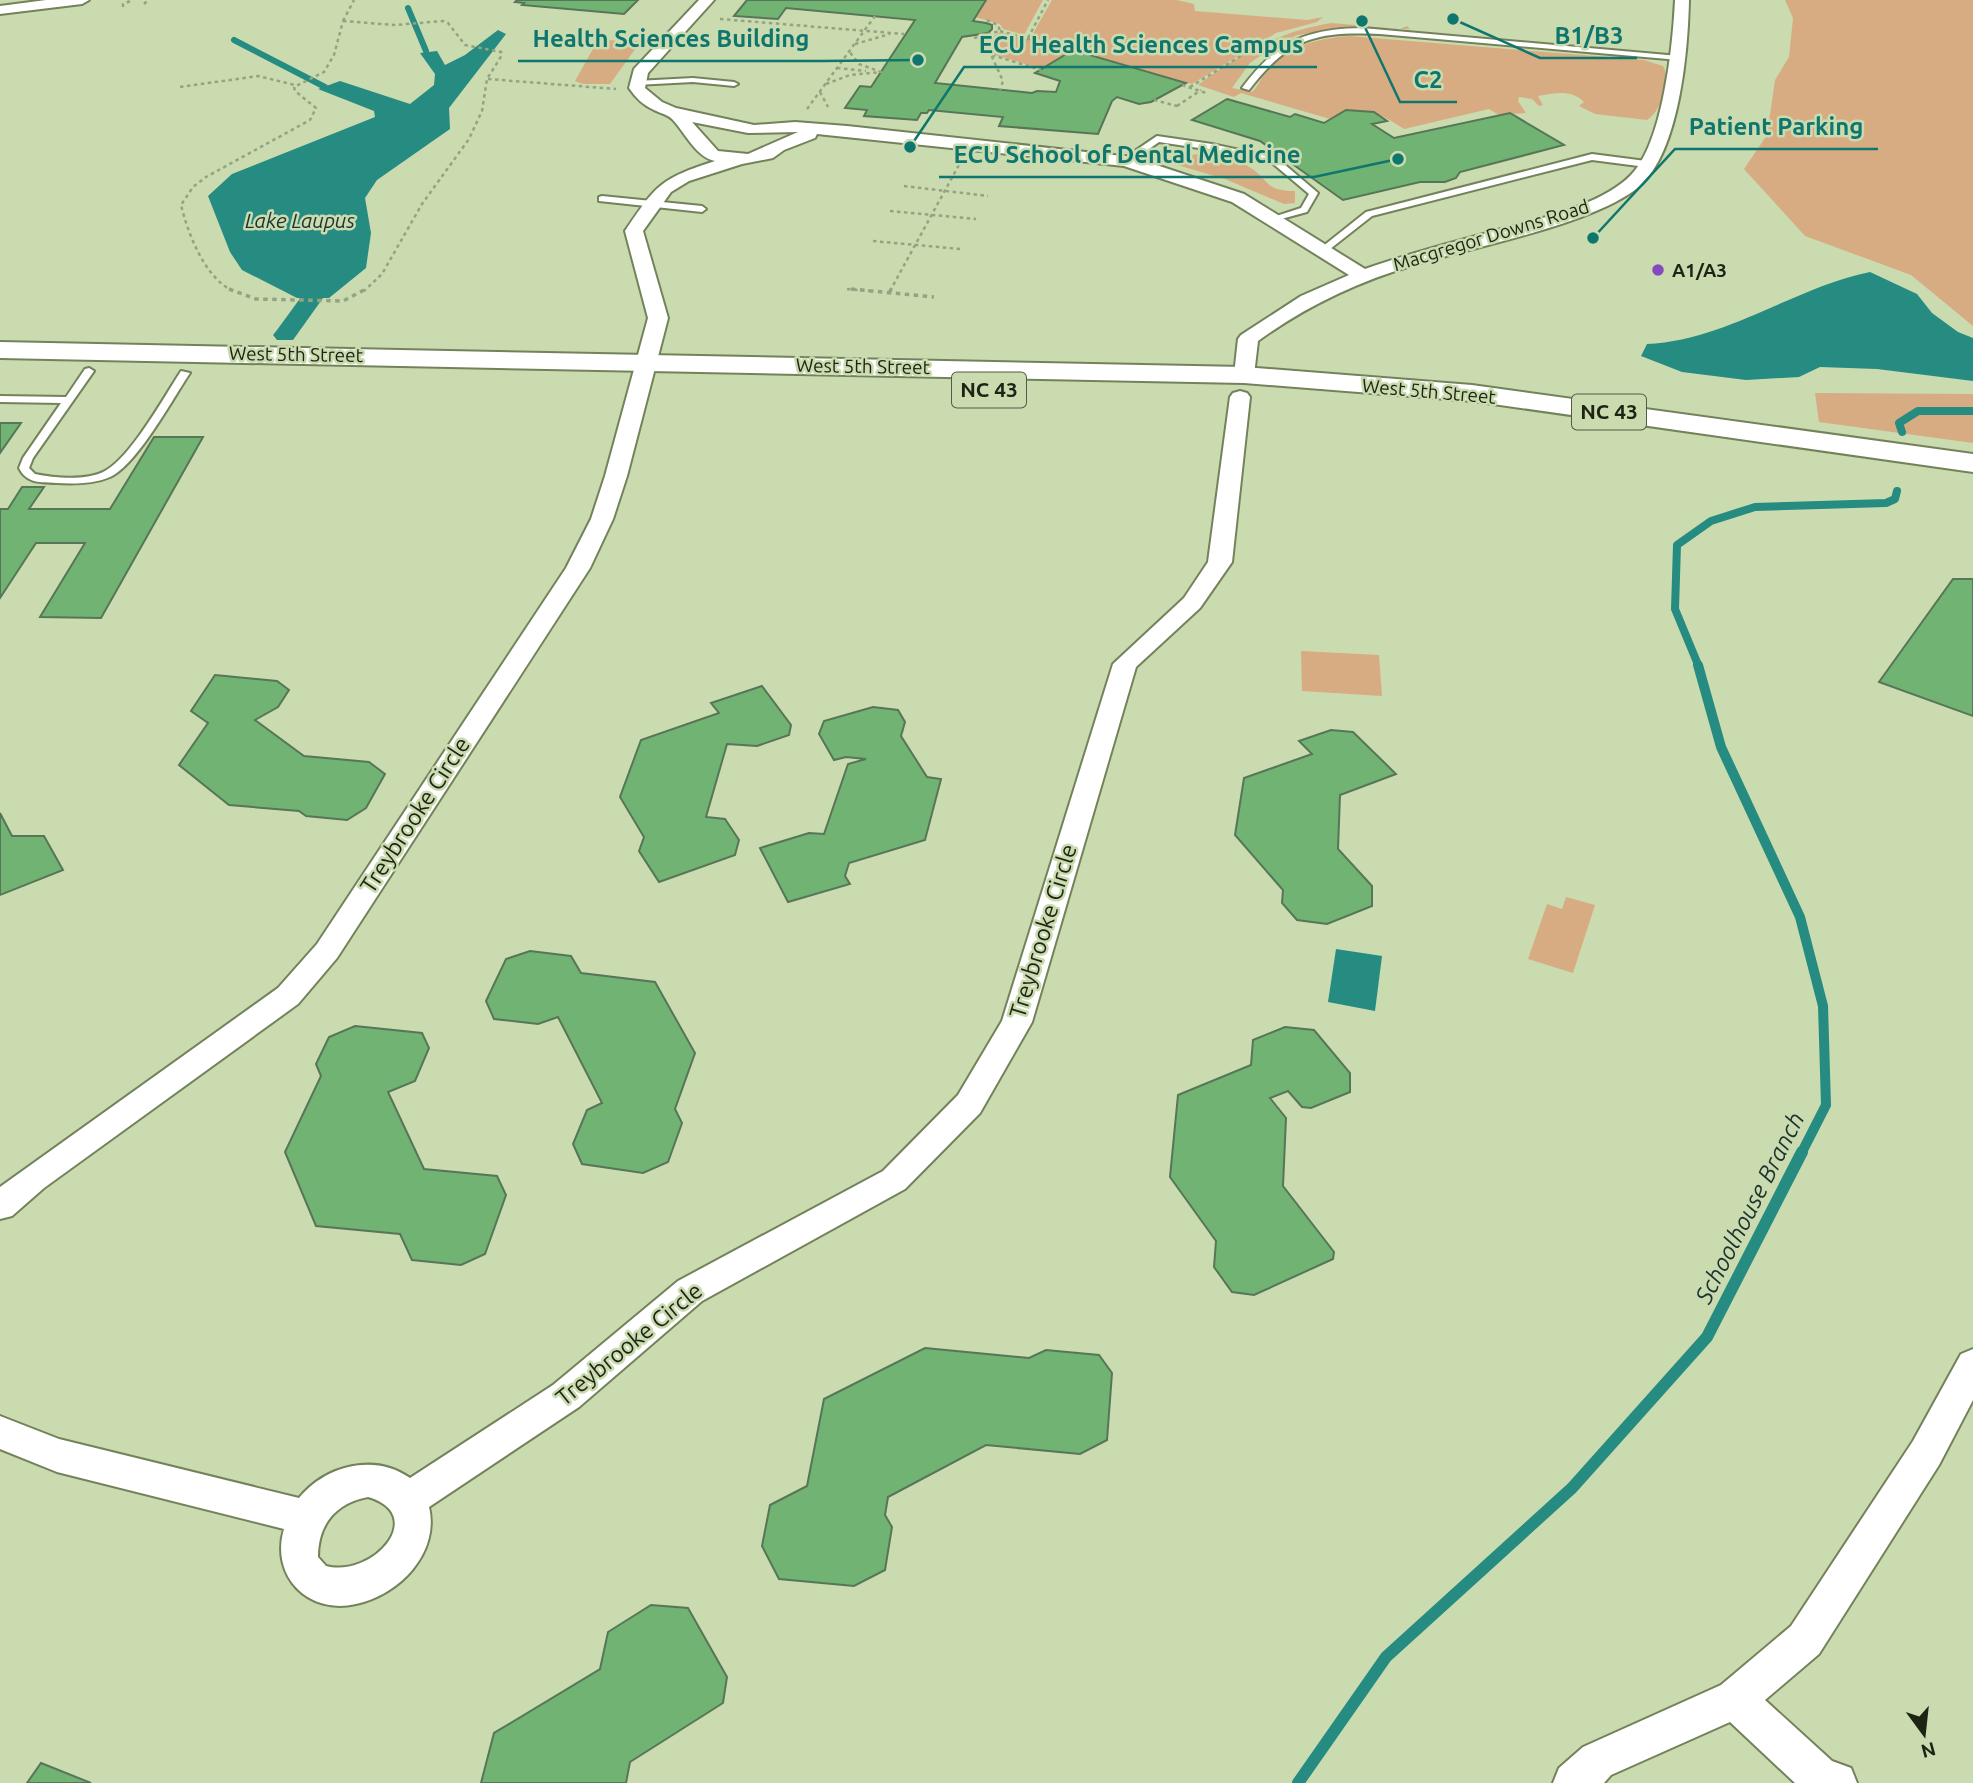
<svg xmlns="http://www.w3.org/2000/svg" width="1973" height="1783" viewBox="0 0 1973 1783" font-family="Ubuntu,sans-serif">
  <rect width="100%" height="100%" fill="#cadbb0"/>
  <g fill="#d8ac82">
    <path d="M986,0H1043L1024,35L1003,29L1000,24L975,17Z"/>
    <path d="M1052,0H1177L1194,4L1195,11L1307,20L1323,17L1317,22L1276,33L1192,84L1031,37Z"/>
    <path d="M1785,0H1973V326L1911,275L1805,236L1744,169L1767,135L1775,80L1789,57L1793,18Z"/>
    <path d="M1332,23L1400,29L1407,26L1410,29L1343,28L1298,35L1279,43L1250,63L1232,88L1252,92C1258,87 1260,80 1264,74C1283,47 1319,38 1349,36L1644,60L1663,66C1672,79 1660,113 1647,120L1595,114L1579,106L1584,102C1572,89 1554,93 1538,96L1543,105L1539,106L1532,99L1519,97L1518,101L1526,113L1499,115L1489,109L1404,129C1380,113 1357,101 1330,119L1241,93L1234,97L1198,85C1237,55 1282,30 1332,23Z"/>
    <path d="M1001,32L1070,52L1042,69L995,55L988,39Z"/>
    <path d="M598,40L641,41L610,84H583L575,81Z"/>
    <path d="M1199,154L1201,157C1216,159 1238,159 1251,168C1270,181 1265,191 1295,191V203L1284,204L1225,179L1157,159Z"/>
    <path d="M1815,393L1973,394V443L1819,422Z"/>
    <path d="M1301,651L1379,655L1382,696L1302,691Z"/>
    <path d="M1566,897L1595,905L1573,973L1528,959L1547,904L1562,909Z"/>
  </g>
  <g fill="#268b80">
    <path d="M498,30L506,34L449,108L450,129L377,180L365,198L371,233L366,268L329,298H297L242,270L230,252L208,196L232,174L375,117L374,111L318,89L340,81L410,104L434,85L435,74L420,53L437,51L445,65L465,55Z"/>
    <path d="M1870,272L1917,294L1932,313L1958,332L1973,338V381L1877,369L1820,367L1799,377L1746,380L1682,372L1641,356L1647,344C1727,340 1793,288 1870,272Z"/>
    <path d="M1336,949L1382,956L1375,1011L1328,1002Z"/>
  </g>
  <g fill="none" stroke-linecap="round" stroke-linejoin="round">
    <g stroke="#268b80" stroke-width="6">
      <path d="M408,8L426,51"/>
      <path d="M234,40L325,87"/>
    </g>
    <g stroke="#268b80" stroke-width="8">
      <path d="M1902,432L1899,423L1918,411H1973"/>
      <path d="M1699,667L1675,609L1677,545L1711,521L1755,507L1886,503L1895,499L1897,491"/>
    </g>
    <path stroke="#268b80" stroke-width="10" d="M1698,665L1721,747L1800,917L1823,1006L1826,1105L1801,1154"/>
    <path stroke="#268b80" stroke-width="12" d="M1298,1783L1386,1657L1572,1488L1707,1337L1802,1152"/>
    <path fill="#268b80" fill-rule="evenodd" d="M312,291L320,293L323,298L293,340H277L273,335L277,330L304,293Z"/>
  </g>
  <g fill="#71b373" stroke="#577657" stroke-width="2">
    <path d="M517,0H638L624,14L522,5L524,3L515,2Z"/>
    <path d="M747,0H986L973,21L986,23L992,25V29L988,33L962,37L935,83L1032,93L1037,91L1056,92L1060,81L1035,73L1073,50L1186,83L1151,102L1139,104L1117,97L1112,101L1098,134L999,126L1003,117L929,110L927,113H921L917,120L864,116L867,110L845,108L860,86L871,87L915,20L786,8L778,19L734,16Z"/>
    <path d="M1227,99L1290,117L1295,114L1324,123L1346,110L1374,112L1387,121L1372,124L1394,138L1510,113L1564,145L1460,172L1456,178L1445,182H1420L1343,200L1260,141L1192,120Z"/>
    <path d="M0,423H21L0,453Z"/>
    <path d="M154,437H203L101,618L40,617L85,543H36L0,598V509H8L22,487H44L29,509H110Z"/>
    <path d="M1953,579H1973V716L1879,682Z"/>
    <path d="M215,675L277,681L289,690L278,707L255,720L304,756L369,762L385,774L366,808L347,820L306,816L299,811L229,805L179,765L208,723L191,711Z"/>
    <path d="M762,686L791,725L789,735L757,746L727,744L706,817L725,819L739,840L735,855L659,882L639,851L644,837L620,797L641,740L719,713L711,703Z"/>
    <path d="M873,707L898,710L905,722L901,736L927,777L941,779L925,840L849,863L845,876L850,884L788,902L760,848L809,833L824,834L848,764L866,759L846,757L834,760L819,734L824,721Z"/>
    <path d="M1331,730L1353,732L1396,774L1340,795L1338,849L1372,886V906L1327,924L1297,920L1282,903L1283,890L1235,835L1244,778L1312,754L1299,741Z"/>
    <path d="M0,813L12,836H44L63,870L0,895Z"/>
    <path d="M530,951L571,956L581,973L655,982L695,1053L675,1109L682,1123L668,1162L643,1173L582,1164L573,1144L587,1110L602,1103L558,1017L538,1024L494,1019L486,1001L506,959Z"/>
    <path d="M355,1026L422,1033L429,1048L415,1081L388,1092L424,1169L497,1176L506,1195L485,1254L461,1265L412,1260L400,1234L316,1226L285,1152L321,1076L316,1064L329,1037Z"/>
    <path d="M1285,1027L1314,1030L1350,1073V1092L1311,1108L1302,1107L1288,1091L1270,1098L1286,1118L1283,1186L1334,1252L1333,1259L1254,1295L1232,1292L1214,1267L1216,1241L1170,1177L1178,1095L1251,1065L1253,1040Z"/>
    <path d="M925,1348L1029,1358L1046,1350L1099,1355L1112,1373L1107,1440L1080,1454L986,1445L888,1497L885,1515L892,1527L885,1570L854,1586L779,1579L762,1546L770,1505L807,1486L824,1399Z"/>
    <path d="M651,1605L688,1608L727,1677L723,1703L630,1762L626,1783H481L494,1733L600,1669L608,1632Z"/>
    <path d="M41,1763L91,1783H27Z"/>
  </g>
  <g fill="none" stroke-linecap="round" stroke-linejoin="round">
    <g stroke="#73825a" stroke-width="4">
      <g id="service">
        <path d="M1362,28L1679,56L1683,58L1679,60L1380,34C1316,31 1289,38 1249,90L1242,88C1276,42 1305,29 1362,28Z"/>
        <path d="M693,78L734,82L738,84L734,86L693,82L636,85L632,83L636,81Z"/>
        <path d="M1157,136L1212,144L1277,158L1318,193L1307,212L1270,222V218L1301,208L1309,194L1271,162L1212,150L1159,142L1129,163H1123V159Z"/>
        <path d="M1592,154L1646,161L1650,164L1646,167L1592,160L1372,216L1325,253L1317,251L1366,212Z"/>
        <path d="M602,196L702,206L706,209L702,212L599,201V197Z"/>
        <path d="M89,368L94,371L33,458L29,468L35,474C54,478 87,481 105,471C131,457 164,397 181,371L190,373C173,398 137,465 110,477C94,484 74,484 56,483C41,482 27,484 19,468L23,458L61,403L0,402V396L66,397L85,369Z"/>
      </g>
    </g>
    <g stroke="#73825a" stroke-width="4">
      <g id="minor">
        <path d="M46,0H89L82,4L0,14V6Z"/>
        <path d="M699,0H714L648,73L645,88L662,102L676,108L754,125L795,122L847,126L1132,157L1244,194L1365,269C1407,254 1451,243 1494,231C1535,220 1601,206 1631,175C1663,143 1673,44 1675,0H1689C1688,50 1680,145 1643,183C1602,223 1472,247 1414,265C1357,282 1306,306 1258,341L1254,375L1251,379H1237L1234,375L1238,339L1241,335L1301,296L1349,275L1232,202L1124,166L817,134L815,138L784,150L773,158L742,164L689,181L671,192L643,231L668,318L627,476L613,519L590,568L337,958L298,1004L44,1188L12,1216L0,1219V1187L278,988L317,944L566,568L591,519L605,476L648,318L625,231C657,184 660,179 715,161C696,157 686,134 673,120C669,115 660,113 654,110C643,105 636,98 629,88L634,69ZM692,122L748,133L798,132L748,154L718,151Z"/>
        <path d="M1240,391L1247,393L1250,397L1232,562L1200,608L1136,667L1032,1022L980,1113L905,1189L702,1301L579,1407L429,1507C440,1553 399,1595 356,1604C308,1615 270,1576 284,1529L57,1472L0,1449V1416L59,1439L299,1498C326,1465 375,1453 410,1478L553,1385L678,1281L883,1171L958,1095L1002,1021L1113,664L1184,598L1208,562L1230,397L1233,393ZM368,1497C429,1515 373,1578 326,1566L318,1557C318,1524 336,1503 368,1497Z"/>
        <path d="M1973,1349V1400L1939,1465L1819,1654L1765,1700L1832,1761L1851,1768L1857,1783H1795L1730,1722L1611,1775L1604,1783H1553L1559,1768L1583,1747L1721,1685L1791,1626L1913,1441L1961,1354Z"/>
      </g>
    </g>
    <g stroke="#73825a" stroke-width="4">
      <path id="primary" d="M0,342L1244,367L1472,385L1973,454V472L1472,401L1244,383L0,358Z"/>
    </g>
    <g stroke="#95a380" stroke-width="2.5" stroke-dasharray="3.5 3.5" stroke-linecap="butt">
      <path d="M144,4L148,0"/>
      <path d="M123,7V4L133,0"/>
      <path d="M720,19L904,34"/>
      <path d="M343,21L395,25L443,21L448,23L465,45L501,52L502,55L487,79L482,111L469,139L422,204L382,274L364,291"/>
      <path d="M343,21L354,0"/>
      <path d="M1000,31L1072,51"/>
      <path d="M983,37L1003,81L1000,90"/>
      <path d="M974,38L1000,31L998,25L984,19"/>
      <path d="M1028,38L1048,0"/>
      <path d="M855,44L890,34"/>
      <path d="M992,55L1041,70"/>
      <path d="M837,68L866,71"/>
      <path d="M488,79L616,89"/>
      <path d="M826,84L850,75L881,72L859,64L849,51"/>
      <path d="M1182,85L1206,93"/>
      <path d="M180,87L258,76L295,85"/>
      <path d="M1190,87L1249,51"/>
      <path d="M820,92L828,107"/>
      <path d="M1154,100L1177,106V109"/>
      <path d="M1177,106L1201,90"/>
      <path d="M807,109L875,16"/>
      <path d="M904,186L988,196"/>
      <path d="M890,211L976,219"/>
      <path d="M873,241L960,249"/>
      <path d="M847,289L870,291"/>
      <path d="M233,291C205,278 188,234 181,205L193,187L206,177L310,120L316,108L295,91L294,87L324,72L334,55L343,21"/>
      <path d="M890,291L960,163"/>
    </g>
    <g stroke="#95a380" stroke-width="3.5" stroke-dasharray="4.5 4.5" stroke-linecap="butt">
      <path d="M229,289L256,299L343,301L366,289"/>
      <path d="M851,289L934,297"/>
      <path d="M890,292L891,289"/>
    </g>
    <use href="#service" fill="#fff" fill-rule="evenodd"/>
    <use href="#minor" fill="#fff" fill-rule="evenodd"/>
    <use href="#primary" fill="#fff" fill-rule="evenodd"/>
  </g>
  <circle fill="#8648be" stroke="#cadbb0" stroke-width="2.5" cx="1658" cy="270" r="7"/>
  <g text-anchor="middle" stroke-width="5" stroke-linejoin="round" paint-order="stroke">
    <g font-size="19" fill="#1e2414" stroke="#cadbb0">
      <text transform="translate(1491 235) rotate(-17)" y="7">Macgregor Downs Road</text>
      <text transform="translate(296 354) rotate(1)" y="7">West 5th Street</text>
      <text transform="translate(863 366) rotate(1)" y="7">West 5th Street</text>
      <text transform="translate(1429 391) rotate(5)" y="7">West 5th Street</text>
    </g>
    <g font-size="19" font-weight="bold" fill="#1e2414" stroke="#cadbb0" text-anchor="start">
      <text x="1672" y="277">A1/A3</text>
    </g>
    <g font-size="21" font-style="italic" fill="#1d3330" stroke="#cadbb0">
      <text x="300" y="228">Lake Laupus</text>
    </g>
    <g fill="#cadbb0" stroke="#525b43" stroke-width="2">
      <rect x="952" y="372.5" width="74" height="35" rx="5"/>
      <rect x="1572" y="394.5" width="74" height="35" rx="5"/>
    </g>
    <g font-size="21" font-weight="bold" fill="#1e2414">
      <text x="989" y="397">NC 43</text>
      <text x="1609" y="419">NC 43</text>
    </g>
    <g font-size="23" fill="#1e2414" stroke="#cadbb0">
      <text transform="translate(415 815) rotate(-57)" y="8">Treybrooke Circle</text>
      <text transform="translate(1043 931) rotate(-73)" y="8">Treybrooke Circle</text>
      <text transform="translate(629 1344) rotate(-39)" y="8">Treybrooke Circle</text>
    </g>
    <g font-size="24" font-style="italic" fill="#1d3330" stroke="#cadbb0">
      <text transform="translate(1750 1208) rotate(-63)" y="8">Schoolhouse Branch</text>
    </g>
  </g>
  <path fill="none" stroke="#0f766e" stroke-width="2.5" d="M1453 19L1540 58H1637M918 60L823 61H518M910 147L964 67H1317M1362 21L1400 102H1457M1593 238L1675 149H1878M1398 159L1314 177H939"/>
  <g fill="#0f766e" stroke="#cadbb0" stroke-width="2.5">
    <circle cx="1453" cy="19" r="7"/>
    <circle cx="918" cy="60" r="7"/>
    <circle cx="910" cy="147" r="7"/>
    <circle cx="1362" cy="21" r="7"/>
    <circle cx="1593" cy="238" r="7"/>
    <circle cx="1398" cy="159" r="7"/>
  </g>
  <g font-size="24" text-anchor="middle" font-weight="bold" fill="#0f766e" stroke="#cadbb0" stroke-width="5" stroke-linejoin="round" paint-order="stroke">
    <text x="1589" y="44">B1/B3</text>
    <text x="671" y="47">Health Sciences Building</text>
    <text x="1141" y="53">ECU Health Sciences Campus</text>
    <text x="1428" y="88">C2</text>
    <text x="1776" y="135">Patient Parking</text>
    <text x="1127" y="163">ECU School of Dental Medicine</text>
  </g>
  <g transform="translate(1924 1734) rotate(165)" stroke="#cadbb0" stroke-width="5" paint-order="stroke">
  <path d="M0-5L12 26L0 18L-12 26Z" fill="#1e2414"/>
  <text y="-10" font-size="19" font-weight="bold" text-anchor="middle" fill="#1e2414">N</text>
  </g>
</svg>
